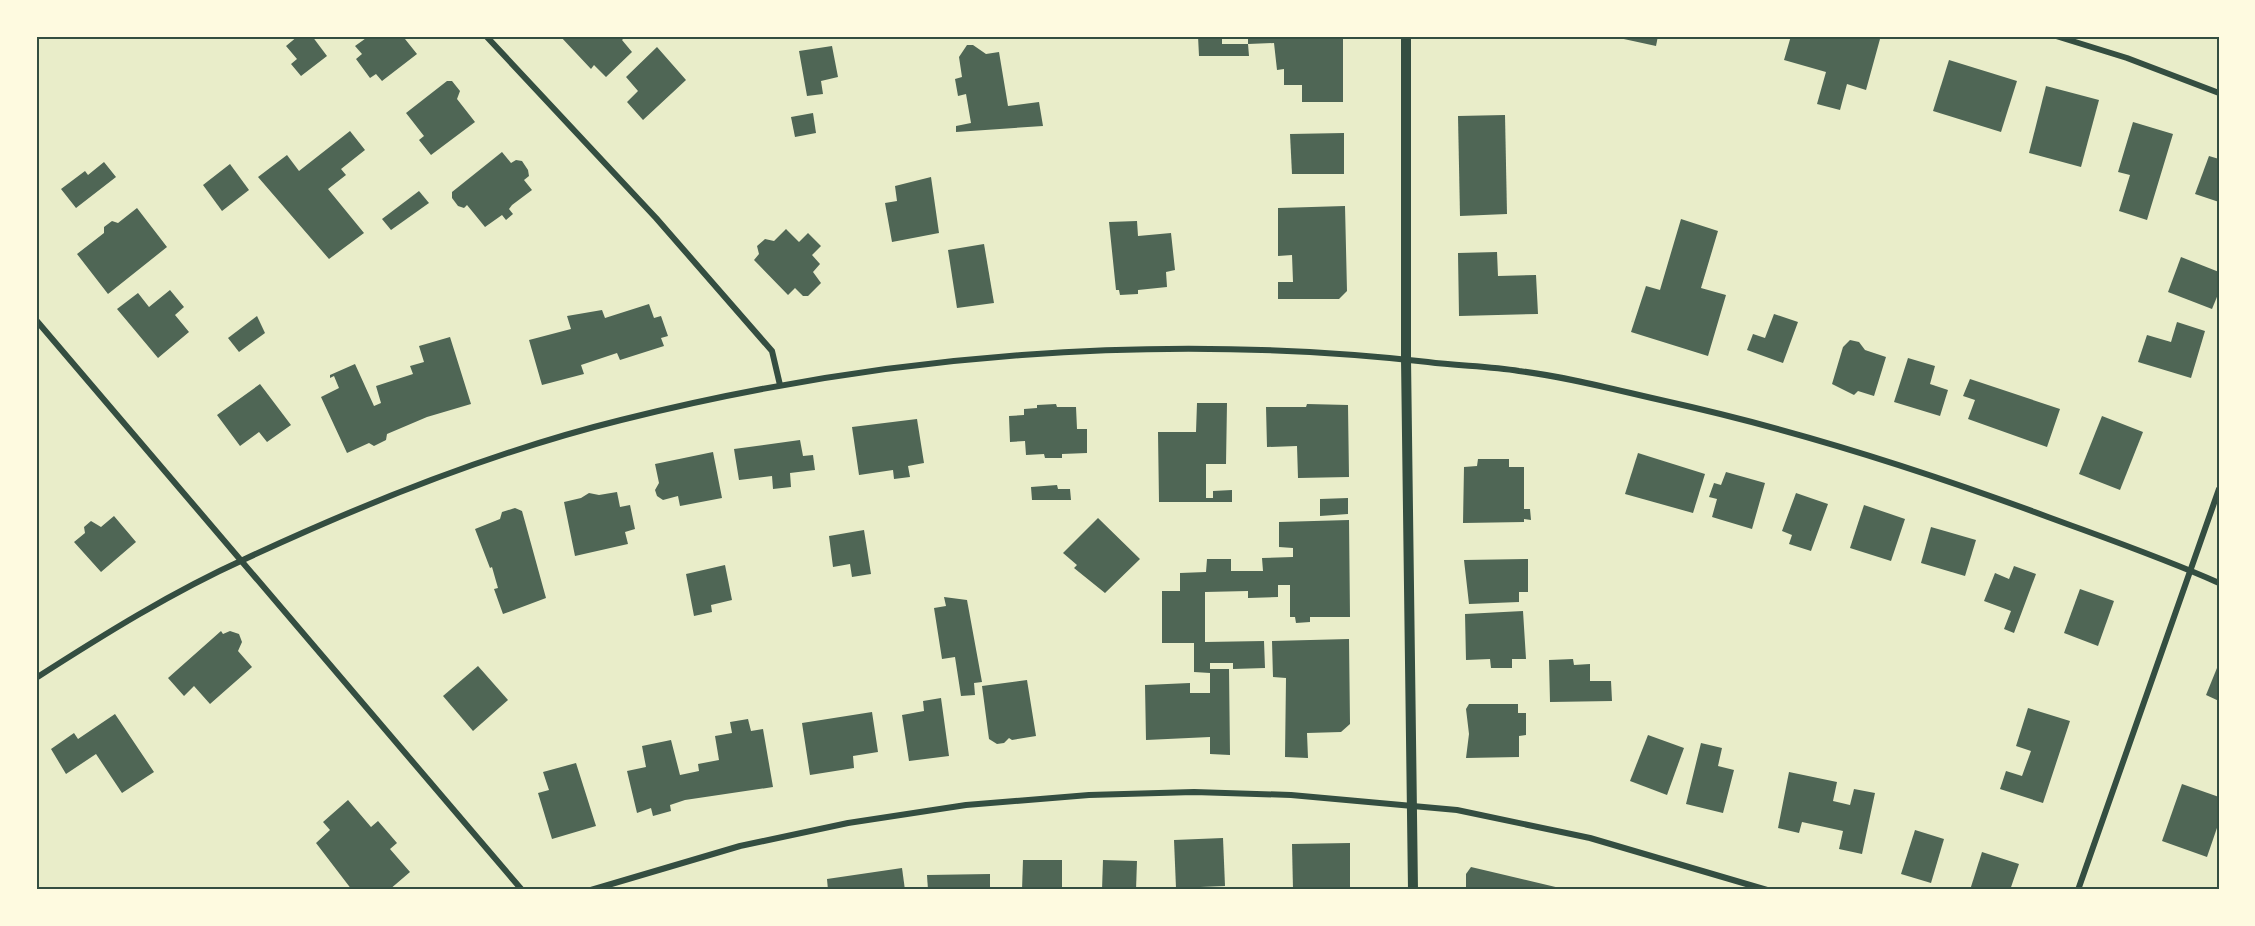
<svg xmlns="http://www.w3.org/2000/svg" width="2255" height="926" viewBox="0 0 2255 926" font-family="Overpass,sans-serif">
  <rect width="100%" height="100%" fill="#e9edc9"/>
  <g fill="#4f6655">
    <path d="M298,36H312L327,56L301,76L291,64L297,59L286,46Z"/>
    <path d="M369,36H405V39L417,54L382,81L376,74L370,78L356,59L362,54L355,46Z"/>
    <path d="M560,36H626L622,40L632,52L606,77L594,65L591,69Z"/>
    <path d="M1198,36H1222V44H1248L1249,56H1199Z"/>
    <path d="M1248,36H1343V102H1302V85H1284V69L1277,70L1274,43L1248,44Z"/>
    <path d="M1610,36H1658L1656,46Z"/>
    <path d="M1791,36H1871L1880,39L1866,90L1847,84L1840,110L1817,104L1826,72L1784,60Z"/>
    <path d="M967,45H973L986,54L999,52L1008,106L1039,102L1043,126L956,132V126L971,123L966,94L958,96L955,79L962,77L959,57Z"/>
    <path d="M832,46L838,77L821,81L823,94L807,96L799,51Z"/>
    <path d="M657,47L686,80L643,120L627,102L638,91L626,77Z"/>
    <path d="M1949,60L2017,81L2001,132L1933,111Z"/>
    <path d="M447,81H452L460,91L457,99L475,122L431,155L419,140L424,136L406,113Z"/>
    <path d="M2046,86L2099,100L2081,167L2029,153Z"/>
    <path d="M813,113L816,133L795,137L791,117Z"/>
    <path d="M1505,115L1507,214L1460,216L1458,116Z"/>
    <path d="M2133,122L2173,134L2147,220L2119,211L2130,175L2118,172Z"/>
    <path d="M350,131L365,150L341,169L346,175L328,189L364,233L329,259L258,177L287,155L299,171Z"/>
    <path d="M1344,133V174H1292L1290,134Z"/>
    <path d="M502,152L511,163L516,160L522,161L528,170L529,176L524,180L532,190L512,205L509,209L513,214L506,220L502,215L485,227L467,205L464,208L458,206L452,198V192Z"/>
    <path d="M2209,156L2219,159V202L2195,194Z"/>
    <path d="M104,162L116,177L76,208L61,189L85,171L88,175Z"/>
    <path d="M230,164L249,190L222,211L203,185Z"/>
    <path d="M931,177L939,233L892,242L885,203L897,201L895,186Z"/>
    <path d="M419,191L429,203L391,230L382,219Z"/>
    <path d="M1345,206L1347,291L1339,299H1278V282H1293L1292,255L1278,256V208Z"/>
    <path d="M137,208L167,247L108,294L77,254L104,233V227L112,221L118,223Z"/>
    <path d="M1681,219L1718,231L1701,288L1726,295L1708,356L1631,332L1646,286L1660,290Z"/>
    <path d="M1137,221L1138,236L1171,233L1175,270L1166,272L1167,287L1138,290V294L1120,295L1119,290H1116L1109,222Z"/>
    <path d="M786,229L799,242L808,233L821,246L812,255L820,264L813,272L821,283L808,296H803L795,288L788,295L754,260L759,254L757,246L765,239L774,241Z"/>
    <path d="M984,244L994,303L957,308L948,250Z"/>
    <path d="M1497,252L1498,276L1536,275L1538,314L1459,316L1458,253Z"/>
    <path d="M2181,257L2219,272V292L2212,309L2168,292Z"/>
    <path d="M170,290L184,307L175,315L189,332L158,358L117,309L138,293L149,307Z"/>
    <path d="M649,304L654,318L661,316L668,336L661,338L664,346L620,360L617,353L581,365L584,374L542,385L529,340L571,329L567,316L602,310L605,318Z"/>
    <path d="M1774,314L1798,322L1783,363L1747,350L1753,334L1765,338Z"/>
    <path d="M257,316L265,333L239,352L228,338Z"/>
    <path d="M2177,322L2205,331L2191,378L2138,362L2147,335L2171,342Z"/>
    <path d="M450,337L471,404L427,417L387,434L386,440L374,446L369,443L347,453L321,397L339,388L334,376L330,378V375L355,364L374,406L381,403L376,386L413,374L410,366L424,362L419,346Z"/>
    <path d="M1850,340L1859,342L1865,350L1886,357L1874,396L1858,391L1854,395L1832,384L1843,347Z"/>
    <path d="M1908,358L1935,366L1930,384L1948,390L1940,416L1894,402Z"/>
    <path d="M1970,379L2060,409L2047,447L1968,419L1975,400L1963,396Z"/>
    <path d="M260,384L291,425L267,442L259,432L240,446L217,415Z"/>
    <path d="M1197,403H1227L1226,464H1206V498H1213V491L1232,490V502H1159L1158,432H1196Z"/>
    <path d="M1056,404L1057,407H1076L1077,429H1087V453L1062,454V458H1045L1044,454L1026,455L1025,441L1010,442L1009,416L1024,415V409L1037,408V405Z"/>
    <path d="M1307,404L1348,405L1349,477L1298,478L1297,446L1267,447L1266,407H1306Z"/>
    <path d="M2102,416L2143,432L2120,490L2079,474Z"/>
    <path d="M917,419L924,463L908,466L910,477L894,479L893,470L859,475L852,427Z"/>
    <path d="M800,440L803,456L813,455L815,470L790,473L791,487L773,489L772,476L739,480L734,449Z"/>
    <path d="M713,452L722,498L680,506L678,496L663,500L657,496L655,490L659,483L655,464Z"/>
    <path d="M1638,453L1705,474L1693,513L1625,494Z"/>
    <path d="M1478,459H1509V467H1524V509H1530L1531,520L1524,519V522L1463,523L1464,467L1477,466Z"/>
    <path d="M1726,472L1765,483L1752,529L1712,517L1717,499L1709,497L1714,483L1721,485Z"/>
    <path d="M1057,485L1058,489H1070L1071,500H1032L1031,487Z"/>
    <path d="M617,492L620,507L630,505L635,529L625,532L628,544L575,556L564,502L581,498L589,493L599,495Z"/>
    <path d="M1796,493L1828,504L1811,551L1789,544L1792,535L1782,531Z"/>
    <path d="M1348,498V514L1320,516V499Z"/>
    <path d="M1864,505L1905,519L1891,561L1850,548Z"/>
    <path d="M515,508L522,511L546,598L503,614L494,589L498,588L492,567L490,568L475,529L500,519L502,512Z"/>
    <path d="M114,516L136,542L101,572L74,542L85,533L84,527L91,521L101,527Z"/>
    <path d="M1098,518L1140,559L1105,593L1074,568L1077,565L1063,553Z"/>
    <path d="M1349,520L1350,617H1310V622L1296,623L1295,617H1290V585H1278V597L1248,598V591L1205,592V642L1264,641L1265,668L1233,669V663H1210V669H1229L1230,755L1210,754V737L1146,740L1145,685L1190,683V693H1210V673L1194,672V643H1162V591H1180V573L1206,572L1207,559H1231V571H1263L1262,558L1293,557V548L1279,547V522Z"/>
    <path d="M1931,527L1976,540L1965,576L1921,563Z"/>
    <path d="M864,530L871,574L852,577L850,564L833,567L829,536Z"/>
    <path d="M1528,559V592H1519V602L1469,604L1464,560Z"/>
    <path d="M725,565L732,600L711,605L712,612L694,616L686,574Z"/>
    <path d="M2014,566L2036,574L2014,633L2004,629L2011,611L1984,601L1995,573L2009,579Z"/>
    <path d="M2080,589L2114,601L2098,646L2064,633Z"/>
    <path d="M944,597L967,600L982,682L974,683L975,695L961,696L955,657L942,659L934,608L946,606Z"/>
    <path d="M1523,611L1526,659H1512V668H1491L1490,659L1466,660L1465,614Z"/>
    <path d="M221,631L223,634L230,631L239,634L242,642L238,651L252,667L210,704L194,686L184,696L168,678Z"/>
    <path d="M1349,639L1350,724L1341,732L1307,733L1308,758L1285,757L1286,678L1273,677L1272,641Z"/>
    <path d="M1573,659L1574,665L1590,664V681H1611L1612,701L1550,702L1549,660Z"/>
    <path d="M2219,663V701L2206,695Z"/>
    <path d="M478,666L508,700L473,731L443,696Z"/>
    <path d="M1027,680L1036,736L1012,740L1009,738L1004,743L997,744L989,739L982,686Z"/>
    <path d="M941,698L949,756L909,761L902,715L924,711L923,701Z"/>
    <path d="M1469,704H1518V713H1526V735L1519,736V757L1466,758L1469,734L1466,709Z"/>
    <path d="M2028,708L2070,721L2043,803L2000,789L2006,771L2022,776L2031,751L2016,746Z"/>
    <path d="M872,712L878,752L853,756L854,768L810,775L802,723Z"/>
    <path d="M115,714L154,772L122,793L96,754L66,774L51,749L74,733L78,739Z"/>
    <path d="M748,719L751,731L763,729L773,787L685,800L670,805L671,811L653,816L651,808L637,813L627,771L646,767L642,746L671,740L680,775L699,771L698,764L719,760L715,736L732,733L730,722Z"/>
    <path d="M1648,735L1684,748L1667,795L1630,781Z"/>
    <path d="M1701,743L1722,748L1718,766L1734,770L1723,813L1686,804Z"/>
    <path d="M576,763L596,826L552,839L538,793L549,790L543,772Z"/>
    <path d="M1789,772L1837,782L1833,801L1850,805L1854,789L1875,793L1862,854L1839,849L1843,831L1802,822L1799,833L1778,828Z"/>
    <path d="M2182,784L2219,797V822L2207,857L2162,841Z"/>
    <path d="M348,800L371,827L378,821L397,843L390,849L410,872L389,890L386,888L383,890H352L316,843L330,830L323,822Z"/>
    <path d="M1915,830L1944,839L1931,883L1901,874Z"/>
    <path d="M1223,838L1225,886L1176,888L1174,840Z"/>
    <path d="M1350,843V890H1293L1292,844Z"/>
    <path d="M1982,852L2019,864L2010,890H1970Z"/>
    <path d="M1023,860H1062V890H1022Z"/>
    <path d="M1103,860L1137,861L1136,890H1102Z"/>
    <path d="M1471,867L1564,889V890H1466V874Z"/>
    <path d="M902,868L905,890H828L827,879Z"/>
    <path d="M990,874V890H928L927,875Z"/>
  </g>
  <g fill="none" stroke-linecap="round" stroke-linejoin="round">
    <g stroke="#344e41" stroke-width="6">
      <path d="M486,36L656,218L772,351L780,385"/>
      <path d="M2056,36L2127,58L2219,93"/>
      <path d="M36,320L522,890"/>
      <path d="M36,678C103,635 172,592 245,559C365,503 492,452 621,420C883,354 1159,332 1428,362C1458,366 1489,366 1519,371C1568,377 1616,390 1665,401C1796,430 1922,470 2048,517C2105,538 2163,558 2219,583"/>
      <path d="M591,890L740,846L848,823L966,805L1089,795L1194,792L1291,795L1457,810L1590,838L1767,890"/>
      <path d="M2078,890L2219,489"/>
    </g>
    <path stroke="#344e41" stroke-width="10" d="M1406,36V359L1413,890"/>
  </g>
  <rect width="2255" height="926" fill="none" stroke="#fefae0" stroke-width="75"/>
  <rect x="38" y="38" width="2180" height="850" fill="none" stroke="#344e41" stroke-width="2"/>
</svg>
